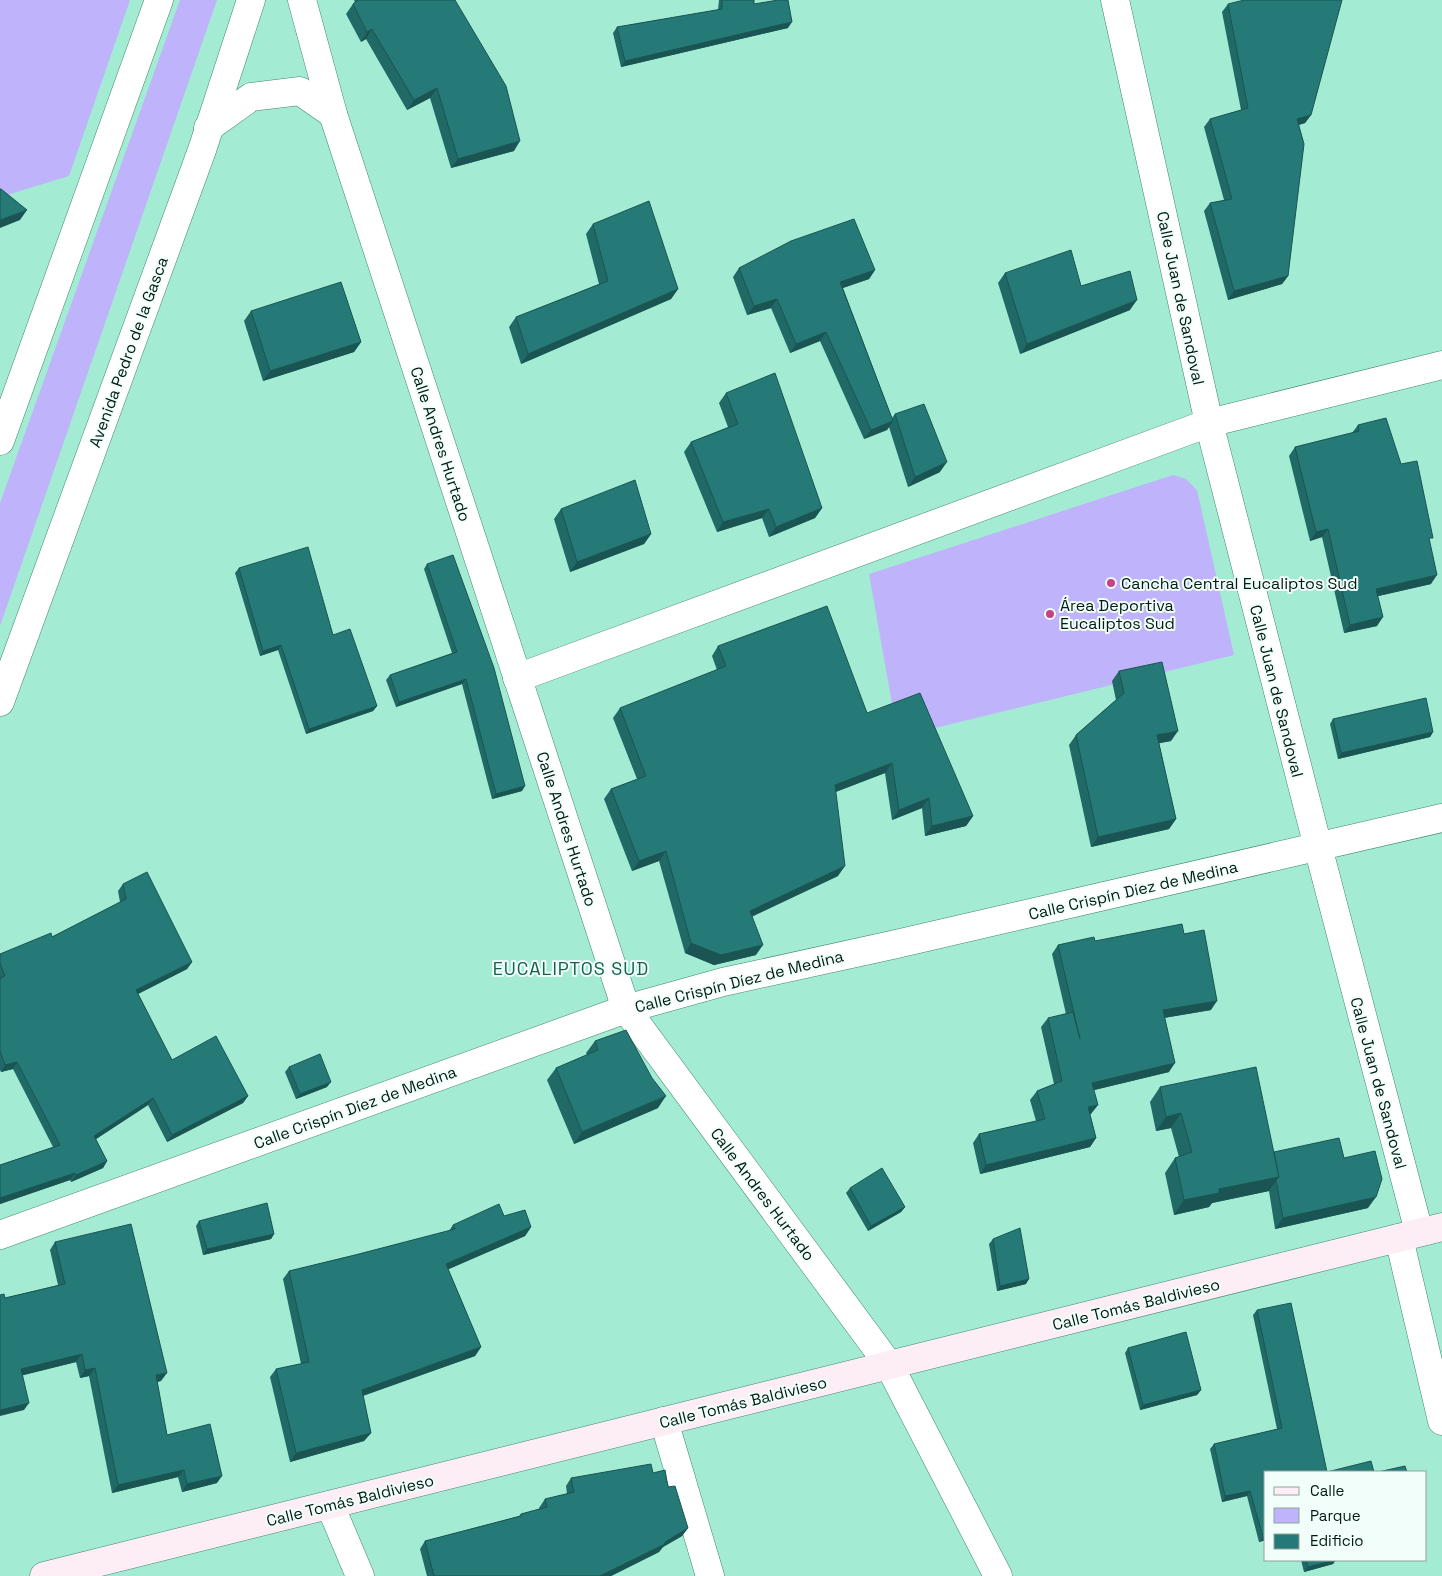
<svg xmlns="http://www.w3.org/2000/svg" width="1442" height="1576" viewBox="0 0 1442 1576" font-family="'Space Grotesk',sans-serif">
  <rect width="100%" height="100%" fill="#a3ebd3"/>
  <g fill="#bfb3fc">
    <path d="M0,0H130L69,176L0,197Z"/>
    <path d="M180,0H217L0,626V503Z"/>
    <path d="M1173,475L1186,479L1197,490L1234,655L898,737L869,574Z"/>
  </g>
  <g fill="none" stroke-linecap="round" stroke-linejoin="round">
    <g stroke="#418772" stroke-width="29">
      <g id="street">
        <path d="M302,0L333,114L626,1009L889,1365L998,1576"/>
        <path d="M1115,0L1209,423L1318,847L1419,1232"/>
        <path d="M208,128L251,97L300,91L333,114"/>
        <path d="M0,441L159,0"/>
        <path d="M517,678L1209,423L1442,365"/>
        <path d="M0,702L202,150L251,0"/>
        <path d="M0,1235L626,1009L723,982L892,945L1442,818"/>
        <path d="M1399,1238L1442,1421"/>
        <path d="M664,1421L710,1576"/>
        <path d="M330,1505L360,1576"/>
      </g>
    </g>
    <g stroke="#418772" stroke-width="29">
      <path id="secondary" d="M44,1576L1442,1227"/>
    </g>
    <use href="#street" stroke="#fff" stroke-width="28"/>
    <use href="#secondary" stroke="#fdedf4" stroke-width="28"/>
  </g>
  <g fill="#206966">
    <path d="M354,0H455L514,151L451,168L430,98L407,110L366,39L361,42L346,14L353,4L355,2Z"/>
    <path d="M719,0H754V4L788,28L621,67L613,33L617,27L718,10Z"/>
    <path d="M1228,4L1311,115L1305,123L1299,125L1288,276L1282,284L1228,300L1204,211L1210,203L1224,200L1204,127L1210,119L1241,110L1222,12Z"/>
    <path d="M593,224L678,289L671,299L521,364L509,327L516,317L599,284L586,234Z"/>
    <path d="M739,268L875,270L869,279L843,288L892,418L895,414L940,472L908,487L889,427L887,430L864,439L820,341L790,353L771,308L747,315L733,277Z"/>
    <path d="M1005,273L1081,286L1130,310L1020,354L998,283Z"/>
    <path d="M251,311L361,342L354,352L263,381L244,321Z"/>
    <path d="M726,393L822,508L815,518L769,537L762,518L717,532L684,452L691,442L728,427L719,403Z"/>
    <path d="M1358,425L1401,464L1430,542L1431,584L1378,596L1377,626L1344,633L1322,537L1310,541L1289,456L1295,447L1352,433Z"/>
    <path d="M561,509L651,534L644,544L570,572L554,519Z"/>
    <path d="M427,564L522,791L492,799L462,684L396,707L386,680L390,675L452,653L424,569Z"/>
    <path d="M239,568L333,635L377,706L373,711L306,734L278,650L260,656L235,573Z"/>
    <path d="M718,646L867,713L973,816L966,826L925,836L922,808L892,820L885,773L835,792L838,876L752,916L756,955L714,965L685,953L659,861L632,871L604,799L611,789L637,779L613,718L620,708L717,670L712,656Z"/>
    <path d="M1119,671L1171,741L1159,743L1176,819L1169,829L1091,847L1069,745L1076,735L1116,700L1112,681Z"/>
    <path d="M1333,719L1433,732L1430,737L1338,759L1330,724Z"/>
    <path d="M123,884L192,962L187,969L138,994L172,1060L248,1096L243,1103L167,1142L148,1105L96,1139L107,1161L103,1168L71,1182L70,1180L0,1204V1165L53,1147L13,1069L1,1072L0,1070V954L52,937L120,902L118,891Z"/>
    <path d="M1184,934L1211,1010L1164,1018L1169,1072L1094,1090L1091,1114H1090L1096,1138L1090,1147L980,1174L973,1143L979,1134L1036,1121L1030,1100L1037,1091L1054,1084L1041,1027L1048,1018L1066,1014L1052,954L1058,945Z"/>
    <path d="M595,1041L658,1108L574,1144L547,1080L556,1068L587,1055L586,1053Z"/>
    <path d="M289,1067L327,1087L296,1099L285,1072Z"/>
    <path d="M1160,1087L1274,1152L1344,1158L1368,1208L1275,1229L1269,1191L1212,1203L1209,1207L1174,1215L1165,1173L1175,1158L1179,1157L1171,1128L1156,1131L1150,1102Z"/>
    <path d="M850,1188L905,1207L901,1212L868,1231L846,1193Z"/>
    <path d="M504,1216L531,1227L525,1236L448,1269L481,1347L475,1356L363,1396L371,1433L364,1441L290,1462L270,1377L276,1369L301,1364L283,1279L289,1271L355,1255L449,1231L453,1225Z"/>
    <path d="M199,1221L274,1234L271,1239L203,1255L196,1226Z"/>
    <path d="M993,1239L1026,1284L997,1291L989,1244Z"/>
    <path d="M55,1242L161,1381L157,1382L167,1435L217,1483L182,1492L178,1477L112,1493L89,1376L80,1378L76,1362L23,1375L24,1410L5,1298L58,1285L50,1250Z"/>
    <path d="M1257,1310L1327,1472H1374H1266V1540L1259,1542L1247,1496L1222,1502L1210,1449L1214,1444L1277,1429L1253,1315Z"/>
    <path d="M1128,1348L1201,1390L1197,1395L1140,1410L1125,1353Z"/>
    <path d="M653,1473L668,1487L688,1528L682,1536L663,1547L659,1552L611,1576H427L420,1549L425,1541L519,1516L521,1514L539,1509V1508L545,1499L567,1494L566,1486L571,1478Z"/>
    <path d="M1301,1560H1335L1333,1564L1304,1572Z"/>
  </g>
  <g fill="#1a5553">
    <path d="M792,22L788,28L621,67L625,61Z"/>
    <path d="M372,29L366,39L361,42L367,32Z"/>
    <path d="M437,88L430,98L407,110L414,100Z"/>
    <path d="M1311,115L1305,123L1291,127L1297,119Z"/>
    <path d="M520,141L514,151L451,168L458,159Z"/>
    <path d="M27,210L20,220L0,228V220Z"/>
    <path d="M875,270L869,279L834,291L840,282Z"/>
    <path d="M1288,276L1282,284L1228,300L1234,291Z"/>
    <path d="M678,289L671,299L521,364L528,354Z"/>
    <path d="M777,299L771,308L747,315L754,306Z"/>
    <path d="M1137,300L1130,310L1020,354L1027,344Z"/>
    <path d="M826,332L820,341L790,353L796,344Z"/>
    <path d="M361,342L354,352L263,381L270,371Z"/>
    <path d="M893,421L887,430L864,439L871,430Z"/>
    <path d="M947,462L940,472L908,487L915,477Z"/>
    <path d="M822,508L815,518L769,537L776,527Z"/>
    <path d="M769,509L762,518L717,532L723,522Z"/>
    <path d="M1328,529L1322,537L1310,541L1316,532Z"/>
    <path d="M651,534L644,544L570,572L577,562Z"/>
    <path d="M1437,575L1431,584L1370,598L1376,589Z"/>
    <path d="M1383,617L1377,626L1344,633L1350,625Z"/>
    <path d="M281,645L278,650L260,656L263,651Z"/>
    <path d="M466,679L462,684L396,707L399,702Z"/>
    <path d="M377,706L373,711L306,734L309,729Z"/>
    <path d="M1178,731L1171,741L1150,745L1157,735Z"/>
    <path d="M1433,732L1430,737L1338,759L1341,753Z"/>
    <path d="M892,763L885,773L828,795L835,785Z"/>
    <path d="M525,786L522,791L492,799L496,794Z"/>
    <path d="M929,798L922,808L892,820L899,810Z"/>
    <path d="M973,816L966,826L925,836L932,826Z"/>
    <path d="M1176,819L1169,829L1091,847L1098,837Z"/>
    <path d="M666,851L659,861L632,871L639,861Z"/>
    <path d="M845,866L838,876L743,921L750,911Z"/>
    <path d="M691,943L763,945L756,955L714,965L685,953Z"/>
    <path d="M192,962L187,969L132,997L136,990Z"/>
    <path d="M1217,1001L1211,1010L1157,1019L1163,1010Z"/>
    <path d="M17,1062L13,1069L1,1072L5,1065Z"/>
    <path d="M1175,1063L1169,1072L1086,1092L1092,1083Z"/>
    <path d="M331,1082L327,1087L296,1099L300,1094Z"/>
    <path d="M248,1096L243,1103L167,1142L172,1135Z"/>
    <path d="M666,1096L658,1108L574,1144L582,1132Z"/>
    <path d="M153,1098L148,1105L90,1143L94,1136Z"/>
    <path d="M1098,1105L1091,1114L1082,1116L1088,1107Z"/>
    <path d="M1181,1113L1171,1128L1156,1131L1166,1117Z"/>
    <path d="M1096,1138L1090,1147L980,1174L986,1165Z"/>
    <path d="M107,1161L103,1168L71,1182L76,1175Z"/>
    <path d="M75,1173L70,1180L0,1204V1198Z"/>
    <path d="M1279,1177L1269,1191L1212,1203L1209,1207L1174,1215L1184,1200L1219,1189Z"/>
    <path d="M1376,1197L1368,1208L1275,1229L1283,1218Z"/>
    <path d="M905,1207L901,1212L868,1231L871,1226Z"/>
    <path d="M531,1227L525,1236L440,1273L446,1264Z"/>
    <path d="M274,1234L271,1239L203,1255L207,1249Z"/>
    <path d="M1029,1279L1026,1284L997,1291L1000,1286Z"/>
    <path d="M481,1347L475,1356L356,1398L362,1390Z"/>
    <path d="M82,1354L76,1362L16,1377L21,1369Z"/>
    <path d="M95,1368L89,1376L80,1378L85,1370Z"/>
    <path d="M167,1373L161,1381L150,1383L156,1375Z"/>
    <path d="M1201,1390L1197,1395L1140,1410L1143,1405Z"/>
    <path d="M29,1403L24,1410L0,1416V1410Z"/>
    <path d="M371,1433L364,1441L290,1462L296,1453Z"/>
    <path d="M184,1470L178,1477L112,1493L118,1485Z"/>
    <path d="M222,1476L217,1483L182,1492L187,1484Z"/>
    <path d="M1250,1491L1247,1496L1222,1502L1225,1496Z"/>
    <path d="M688,1528L682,1536L663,1547L659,1552L611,1576H600L665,1542Z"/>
    <path d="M1266,1536V1540L1259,1542L1263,1537Z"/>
    <path d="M1335,1560H1336L1333,1564L1304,1572L1308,1567Z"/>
  </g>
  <g fill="#257a77" stroke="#1a5553">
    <path d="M358,0H455L506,86L520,141L458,159L437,88L414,100L372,29L367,32L353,4Z"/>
    <path d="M722,0H754V4L778,0H788L792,22L625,61L617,27L722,9Z"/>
    <path d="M1244,0H1342L1311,115L1297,119L1304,144L1288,276L1234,291L1210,203L1232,199L1210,119L1248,108L1228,4Z"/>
    <path d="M0,189H1L27,210L0,220Z"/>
    <path d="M649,201L678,289L528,354L516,317L608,281L593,224Z"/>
    <path d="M854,219L875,270L840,282L893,421L871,430L826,332L796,344L777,299L754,306L739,268L791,241Z"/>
    <path d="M1071,250L1081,286L1130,271L1137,300L1027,344L1005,273Z"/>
    <path d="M341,282L361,342L270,371L251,311Z"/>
    <path d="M775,373L822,508L776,527L769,509L723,522L691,442L738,424L726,393Z"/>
    <path d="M924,404L947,462L915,477L895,414Z"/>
    <path d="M1386,418L1401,464L1417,461L1433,538H1429L1437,575L1376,589L1383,617L1350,625L1328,529L1316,532L1295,447L1359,431L1358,425Z"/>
    <path d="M635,480L651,534L577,562L561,509Z"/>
    <path d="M308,547L333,635L350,629L377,706L309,729L281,645L263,651L239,568Z"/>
    <path d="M453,555L494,668L525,786L496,794L466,679L399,702L390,675L457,652L427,564Z"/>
    <path d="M827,606L867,713L920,693L973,816L932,826L929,798L899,810L892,763L835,785L845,866L750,911L763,945L721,955L691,943L666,851L639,861L611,789L646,776L620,708L726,666L718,646Z"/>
    <path d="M1162,662L1178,731L1157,735L1176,819L1098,837L1076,735L1124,693L1119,671Z"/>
    <path d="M1426,698L1433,732L1341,753L1333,719Z"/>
    <path d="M147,872L192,962L136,990L172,1060L216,1036L248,1096L172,1135L153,1098L94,1136L107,1161L76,1175L75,1173L0,1198V1165L60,1145L17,1062L5,1065L0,1051V978L5,976L0,963V954L51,933L52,937L126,899L123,884Z"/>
    <path d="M1182,924L1184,934L1204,930L1217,1001L1163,1010L1175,1063L1092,1083L1098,1105L1088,1107L1096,1138L986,1165L979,1134L1045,1119L1037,1091L1062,1081L1048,1018L1073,1012L1080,1039L1058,945L1094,937L1095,941Z"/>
    <path d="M626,1030L652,1078L666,1096L582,1132L556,1068L598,1050L595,1041Z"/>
    <path d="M320,1054L331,1082L300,1094L289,1067Z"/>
    <path d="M1256,1067L1279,1177L1219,1189V1193L1184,1200L1175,1158L1192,1152L1181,1113L1166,1117L1160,1087Z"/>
    <path d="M1339,1138L1344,1158L1375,1151L1382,1179L1376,1197L1283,1218L1276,1180L1279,1177L1274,1152Z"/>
    <path d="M882,1168L905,1207L871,1226L850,1188Z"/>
    <path d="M267,1203L274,1234L207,1249L199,1221Z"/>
    <path d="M499,1204L504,1216L525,1210L531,1227L446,1264L481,1347L362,1390L371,1433L296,1453L276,1369L309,1362L289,1271L355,1255L455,1229L453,1225Z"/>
    <path d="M131,1224L167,1373L156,1375L167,1435L210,1424L222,1476L187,1484L184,1470L118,1485L95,1368L85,1370L82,1354L21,1369L29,1403L0,1410V1295L4,1294L5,1298L65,1284L55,1242Z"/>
    <path d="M1020,1228L1029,1279L1000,1286L993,1239Z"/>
    <path d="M1291,1303L1327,1472L1371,1461L1374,1472H1266V1536L1263,1537L1250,1491L1225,1496L1214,1444L1282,1428L1257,1310Z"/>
    <path d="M1186,1332L1201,1390L1143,1405L1128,1348Z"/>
    <path d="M651,1464L653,1473L665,1470L668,1487L675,1486L688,1528L665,1542V1544L600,1576H434L425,1541L521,1516V1514L547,1507L545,1499L574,1492L571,1478Z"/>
    <path d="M1405,1466L1407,1472H1378Z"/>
    <path d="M1306,1560H1335L1308,1567Z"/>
  </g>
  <g fill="#c54288" stroke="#f1fef9" stroke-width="2">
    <circle cx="1111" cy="583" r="5"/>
    <circle cx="1050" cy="614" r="5"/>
  </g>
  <g text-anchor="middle" stroke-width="4" stroke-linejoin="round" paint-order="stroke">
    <g font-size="16" fill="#001b13" stroke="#f1fef9">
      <text transform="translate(1181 298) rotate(78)" y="6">Calle Juan de Sandoval</text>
      <text transform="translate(128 352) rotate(-70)" y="6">Avenida Pedro de la Gasca</text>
      <text transform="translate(441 444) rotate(72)" y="6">Calle Andres Hurtado</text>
      <text transform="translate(1277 691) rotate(76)" y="6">Calle Juan de Sandoval</text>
      <text transform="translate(567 829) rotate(72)" y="6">Calle Andres Hurtado</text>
      <text transform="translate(1133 890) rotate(-13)" y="6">Calle Crispín Díez de Medina</text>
      <text transform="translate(739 981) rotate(-14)" y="6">Calle Crispín Díez de Medina</text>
      <text transform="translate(1379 1083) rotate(75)" y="6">Calle Juan de Sandoval</text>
      <text transform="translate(355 1107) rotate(-20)" y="6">Calle Crispín Díez de Medina</text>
      <text transform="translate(763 1194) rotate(53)" y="6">Calle Andres Hurtado</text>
      <text transform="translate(1136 1304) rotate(-14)" y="6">Calle Tomás Baldivieso</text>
      <text transform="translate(743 1402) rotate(-14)" y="6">Calle Tomás Baldivieso</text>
      <text transform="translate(350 1500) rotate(-14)" y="6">Calle Tomás Baldivieso</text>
    </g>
    <g font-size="16" fill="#001b13" stroke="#f1fef9" text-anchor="start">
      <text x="1121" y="589">Cancha Central Eucaliptos Sud</text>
      <text x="1060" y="611">Área Deportiva<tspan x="1060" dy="18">Eucaliptos Sud</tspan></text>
    </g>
    <g font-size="18" letter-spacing="1" fill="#16624e" stroke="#f1fef9">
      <text x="571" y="975">EUCALIPTOS SUD</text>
    </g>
  </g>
  <rect x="1264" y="1471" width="162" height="90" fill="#f1fef9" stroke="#91a39d"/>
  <rect x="1274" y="1487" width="25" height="8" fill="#fdedf4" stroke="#91a39d"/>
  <text x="1310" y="1496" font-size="15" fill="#001b13">Calle</text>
  <rect x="1274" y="1508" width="25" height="15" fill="#bfb3fc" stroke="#91a39d"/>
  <text x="1310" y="1521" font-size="15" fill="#001b13">Parque</text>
  <rect x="1274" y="1534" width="25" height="15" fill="#257a77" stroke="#91a39d"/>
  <text x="1310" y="1546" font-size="15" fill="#001b13">Edificio</text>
</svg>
